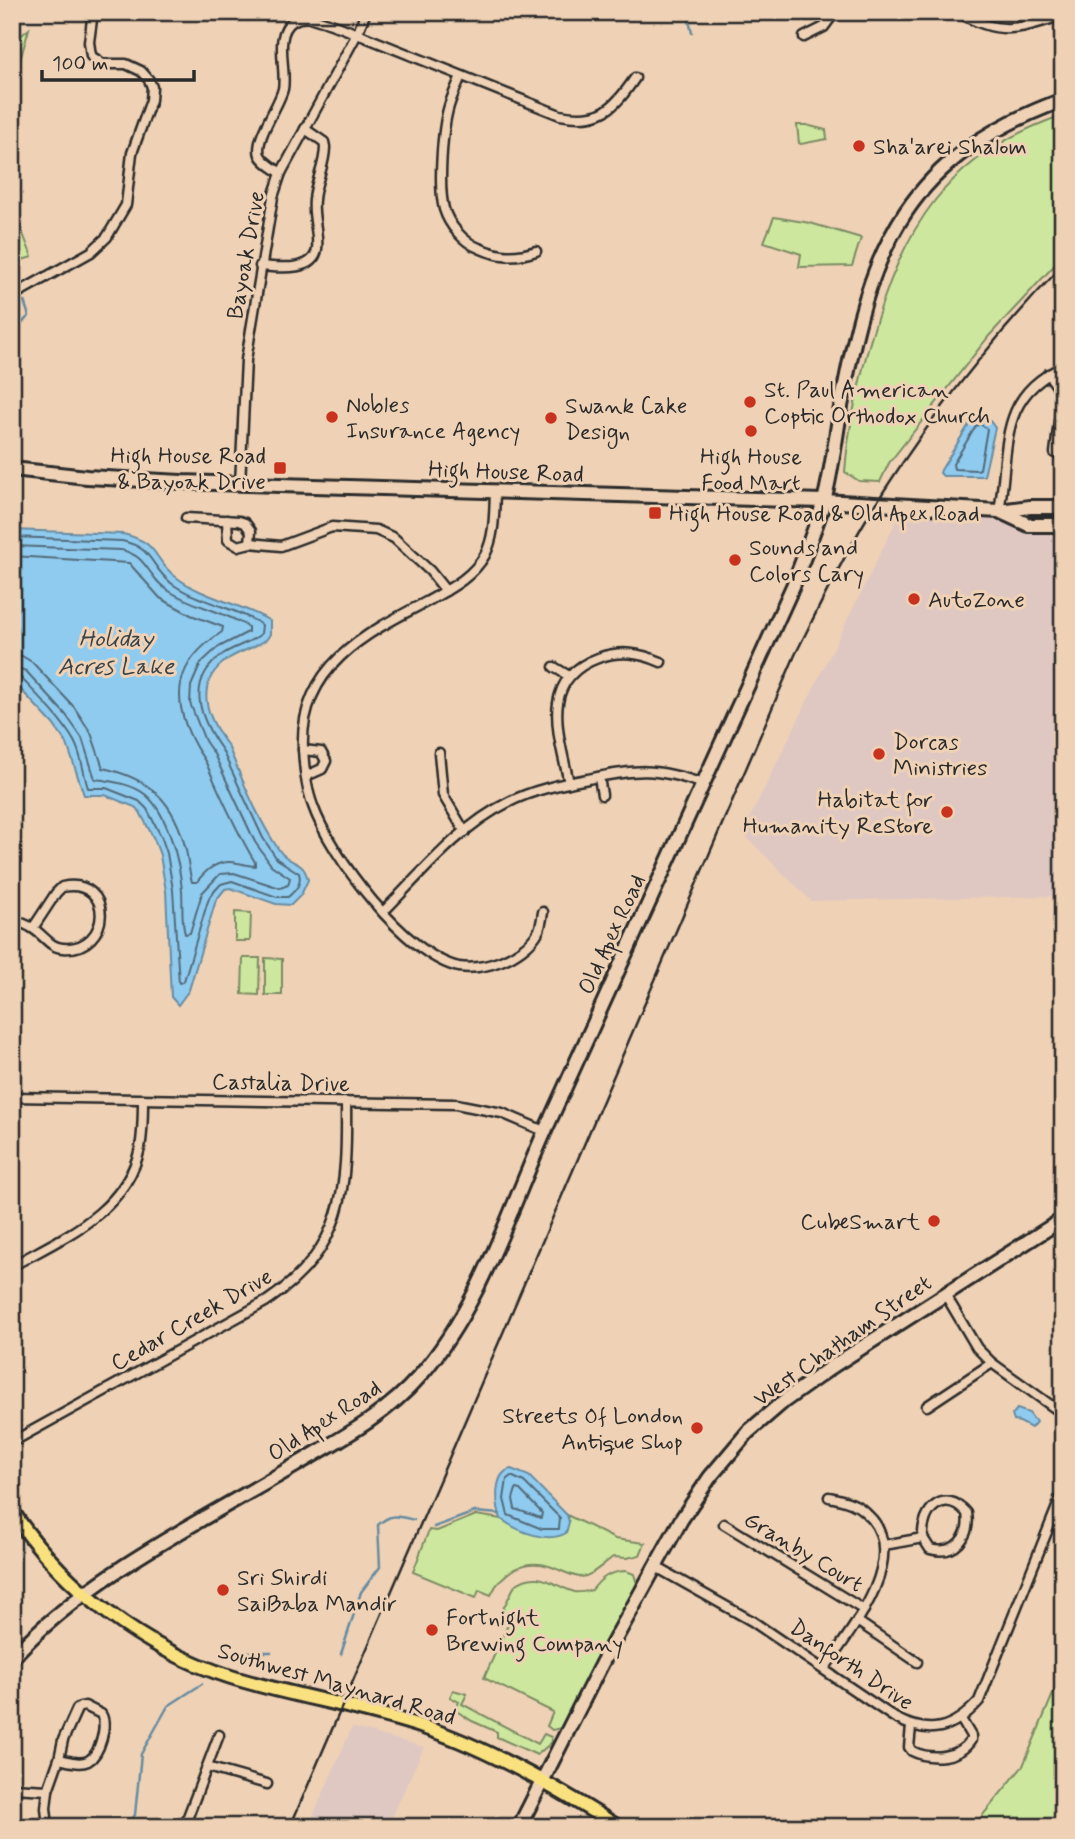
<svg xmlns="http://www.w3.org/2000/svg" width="1075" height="1839" viewBox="0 0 1075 1839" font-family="Mynerve,sans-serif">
  <rect width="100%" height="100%" fill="#efd2b5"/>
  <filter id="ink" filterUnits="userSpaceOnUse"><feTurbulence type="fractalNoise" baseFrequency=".0143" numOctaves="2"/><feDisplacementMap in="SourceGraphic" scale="14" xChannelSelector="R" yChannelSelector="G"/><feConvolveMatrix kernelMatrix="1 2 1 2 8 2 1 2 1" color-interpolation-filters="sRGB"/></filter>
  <g filter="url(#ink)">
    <g fill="#e0c8c2">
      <path d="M903,507L999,511L1029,525H1063V896L811,901L742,833Z"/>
      <path d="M352,1727L424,1747L388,1827H308Z"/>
    </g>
    <g fill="#cde89e" stroke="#7c8a64" stroke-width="2">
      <path d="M29,29L12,88V43Z"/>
      <path d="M1063,115V256L989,336L889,463L880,482L859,481L845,472C848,428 858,385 870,342C903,228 945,155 1063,115Z"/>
      <path d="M797,125H806L826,130L827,139L801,144L799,143Z"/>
      <path d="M12,205L32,257L12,263Z"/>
      <path d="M774,217L810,223L861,238L852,266L799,267L801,254L764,242Z"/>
      <path d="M235,912L251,913L250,941H235Z"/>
      <path d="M243,958H260L259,995L242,994Z"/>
      <path d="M265,958L282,959V995H265Z"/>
      <path d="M476,1515L501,1519L540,1536L569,1522L567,1515L615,1539L645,1543L640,1555L627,1558L613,1557C604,1563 591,1577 580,1577C570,1576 559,1569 549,1566C525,1558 501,1572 491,1595L479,1590L476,1598L413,1572L429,1530L437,1531Z"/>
      <path d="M626,1571L634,1574L637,1584L561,1728L552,1730L547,1726L553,1712L484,1678L512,1616L502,1611L515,1585C539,1568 553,1586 575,1592C580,1593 587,1591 592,1590C602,1577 609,1572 626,1571Z"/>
      <path d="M1063,1670V1827H973L1023,1766Z"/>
      <path d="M453,1690L467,1694L462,1704L538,1744L544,1734L551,1737L552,1742L537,1755L497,1737V1732L472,1721L455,1710L459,1702L450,1697Z"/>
    </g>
    <g fill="#8fcbef" stroke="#678ba1" stroke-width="2">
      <path d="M978,415L990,421L995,428L984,476H943L940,473L941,470L973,418Z"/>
      <path d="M12,530L123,534C161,543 151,558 176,577C203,598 240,603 270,621V634L267,639C255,648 240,651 228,659C193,683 206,717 228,746C243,781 257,818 279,850C290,866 303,858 308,880L301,895L291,905L276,904L230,888L225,889L216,900L189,990L178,1005L171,997L166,891L160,855L154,839L140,812L135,807L105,795H84L67,744L53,724L12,680Z"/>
      <path d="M1017,1409L1029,1413L1036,1422L1031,1428L1020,1422L1014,1421L1012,1415Z"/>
      <path d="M511,1469L529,1476L567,1515L569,1522L566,1533C548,1544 517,1531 501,1519C496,1504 493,1473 511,1469Z"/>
    </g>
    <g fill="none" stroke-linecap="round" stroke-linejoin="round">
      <g stroke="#536b79" stroke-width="2">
        <path d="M980,424L987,429L980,469L977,470L954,469L953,464L976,426Z"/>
        <path d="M12,537L122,541C154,548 149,565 171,583C198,603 234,606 262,625L261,634C250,643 235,646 223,654C185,681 199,718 222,750L263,838L277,859L299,873C302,884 296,890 288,897H277L232,881L221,884L210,896L207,904L184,981L179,983L173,890L167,853L161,836L147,809L139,801L106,788H88C83,773 82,755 74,741C60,717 39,697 20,677L12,675"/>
        <path d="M12,546L121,550C149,556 147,578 169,591C194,607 224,611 248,627V632L217,648L201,663L191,686L190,703L205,741L214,754L255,842L271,865L290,878L288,885L280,888L234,873L220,874L202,893L190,933L185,934C181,920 183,905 182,891C180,863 168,814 146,795C133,784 111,781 95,779L82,738L66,715L26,671L12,666"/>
        <path d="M12,556L129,563L160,598L191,615L223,627L222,632C175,662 169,698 196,747C199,753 204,758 207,765C222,798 236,831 255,862V866C249,866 244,864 238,863C220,859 207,868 197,882H192C189,871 188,860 186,850C174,801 151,779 103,768L91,733L74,707L32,662L22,656L12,655"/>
        <path d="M511,1476L524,1482L560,1518L559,1529H542L508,1515L504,1499L507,1479Z"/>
        <path d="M516,1489L520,1490L542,1513L541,1518L515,1509L513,1499Z"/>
      </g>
      <g stroke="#678ba1" stroke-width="2.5">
        <path d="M687,12L692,33"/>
        <path d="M12,229L16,280"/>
        <path d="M12,333L29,316L24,301"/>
        <path d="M434,1527L475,1512L500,1514"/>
        <path d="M242,1652H271"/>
        <path d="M341,1654L361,1592L380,1567L378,1525C391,1513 398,1516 414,1520"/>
        <path d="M123,1827L135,1815L141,1754L168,1706L202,1684"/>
      </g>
      <g stroke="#2b2b2b" stroke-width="13">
        <g id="street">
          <path d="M958,12C1000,37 1019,29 1063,15"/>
          <path d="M804,37L824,27L835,12"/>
          <path d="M461,76C457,86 452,96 449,106C442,129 438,186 444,209C449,225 463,242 479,248C499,257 515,258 536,251"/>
          <path d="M281,173C274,168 264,163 260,155C254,139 279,106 283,89C287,69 273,34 293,21C307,12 325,23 340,27L560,115C600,123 614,109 635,78"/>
          <path d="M260,266C276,267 314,273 317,249C319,234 312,216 314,200C315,182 325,166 325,147L324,142L305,129"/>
          <path d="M12,296L91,252L107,237L126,205L132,153L151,100L152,87L149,80L141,71L126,64H103L91,56L89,42L93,12"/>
          <path d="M1048,374L1059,389L1062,397L1055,453H1063"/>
          <path d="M240,484L246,360L273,197L281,173L357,34L366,12"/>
          <path d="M495,493C494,513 495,536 485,555C472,578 449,589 428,601C366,633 299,667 303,749C304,767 306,788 313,806C330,855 406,956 459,967C473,969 488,966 501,961C514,956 531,945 538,932C541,927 542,918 543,912"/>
          <path d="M999,511C1010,452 996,396 1063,367"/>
          <path d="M186,518L239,521L245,523L251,531L250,543"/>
          <path d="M227,520L228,540L238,546L250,543L281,546L332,527L376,530L394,538L430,571L446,591"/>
          <path d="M554,667L569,676"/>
          <path d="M303,750L321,752L326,761L322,769L306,776"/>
          <path d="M439,753L443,795L465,832"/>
          <path d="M599,777L602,795"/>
          <path d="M569,783C559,735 538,680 598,658C621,650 640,653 661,662"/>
          <path d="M383,912C420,875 460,826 507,803C532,790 561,784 588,779C636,769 656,767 703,784"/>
          <path d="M12,919C19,922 26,924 32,928C43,934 50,948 63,948C112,952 115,876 62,887L56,893L33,928"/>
          <path d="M12,1097L456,1104L502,1113L544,1131"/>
          <path d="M12,1266C64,1237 126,1212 140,1148C143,1132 143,1115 143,1099"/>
          <path d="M945,1294L977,1348L992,1363L1063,1414"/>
          <path d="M927,1406L992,1363"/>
          <path d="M12,1442L267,1301C345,1248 347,1189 346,1102"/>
          <path d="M724,1524L864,1610"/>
          <path d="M884,1545L923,1538L930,1549C955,1556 971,1537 967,1513C944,1487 921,1510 923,1538"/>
          <path d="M656,1567L752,1621L895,1718C929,1736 953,1730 979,1701L1063,1492"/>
          <path d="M857,1621L917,1662"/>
          <path d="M824,1669C849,1633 908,1562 872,1519C867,1514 862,1508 855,1505C848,1501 838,1499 829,1497"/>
          <path d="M911,1727L909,1747L912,1751C930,1760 959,1759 971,1740V1736L961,1719"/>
          <path d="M207,1767L267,1784"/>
          <path d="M12,1788L48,1790"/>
          <path d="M48,1827L46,1808L48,1790L59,1759L63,1740L77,1709L80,1707L85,1706L101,1714C108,1725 100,1754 88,1761C79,1765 69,1761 59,1759"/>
          <path d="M184,1827L219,1735"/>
        </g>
      </g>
      <g stroke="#2b2b2b" stroke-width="18">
        <g id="secondary">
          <path d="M12,469L87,477L182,482L823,501L999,511L1030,507H1063"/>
          <path d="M999,511L1029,525H1063"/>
          <path d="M12,1658C87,1576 200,1522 296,1465C340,1439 385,1416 419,1377C483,1304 510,1206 550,1120C631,942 712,764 793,586C803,558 815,530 824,501C833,467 836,431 843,396C871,244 909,156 1063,100"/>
          <path d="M519,1827L602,1663L681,1520L710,1477L748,1432L784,1401L833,1366L1063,1219"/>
        </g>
      </g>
      <g stroke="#2b2b2b" stroke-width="18">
        <path id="primary" d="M12,1511C63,1588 143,1649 231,1677C295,1697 362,1706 426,1728C492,1750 559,1789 618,1827"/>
      </g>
      <use href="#street" stroke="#efd2b5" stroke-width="8"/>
      <use href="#secondary" stroke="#efd2b5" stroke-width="12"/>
      <use href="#primary" stroke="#fae180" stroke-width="12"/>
      <path stroke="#2b2b2b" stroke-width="2.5" d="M290,1827L795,655C817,611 839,565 864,523C920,430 988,343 1063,265"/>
    </g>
  </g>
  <g fill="#c8321e" stroke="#efd2b5" stroke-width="2.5">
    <circle cx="859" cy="146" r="7"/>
    <circle cx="750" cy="402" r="7"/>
    <circle cx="332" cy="417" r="7"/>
    <circle cx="551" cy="418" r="7"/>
    <circle cx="751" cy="431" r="7"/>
    <rect x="273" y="461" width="14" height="14" rx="3.5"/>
    <rect x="648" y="506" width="14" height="14" rx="3.5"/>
    <circle cx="735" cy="560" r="7"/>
    <circle cx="914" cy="599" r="7"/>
    <circle cx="879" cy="754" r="7"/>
    <circle cx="947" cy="812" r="7"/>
    <circle cx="934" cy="1221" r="7"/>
    <circle cx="697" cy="1428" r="7"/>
    <circle cx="223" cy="1590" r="7"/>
    <circle cx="432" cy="1630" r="7"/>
  </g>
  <g text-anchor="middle" stroke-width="6" stroke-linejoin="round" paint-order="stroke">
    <g font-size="23" fill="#2b2b2b" stroke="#efd2b5" text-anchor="start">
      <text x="873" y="154">Sha'arei Shalom</text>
      <text x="764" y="397">St. Paul American<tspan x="764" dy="26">Coptic Orthodox Church</tspan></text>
      <text x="346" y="412">Nobles<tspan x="346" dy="26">Insurance Agency</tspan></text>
      <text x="565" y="413">Swank Cake<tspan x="565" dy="26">Design</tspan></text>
      <text x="266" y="463" text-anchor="end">High House Road<tspan x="266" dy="26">&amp; Bayoak Drive</tspan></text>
      <text x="751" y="464" text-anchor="middle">High House<tspan x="751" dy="26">Food Mart</tspan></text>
      <text x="669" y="521">High House Road &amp; Old Apex Road</text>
      <text x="749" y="555">Sounds and<tspan x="749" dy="26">Colors Cary</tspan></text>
      <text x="928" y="607">AutoZone</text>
      <text x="893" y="749">Dorcas<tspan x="893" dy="26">Ministries</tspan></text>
      <text x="933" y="807" text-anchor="end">Habitat for<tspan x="933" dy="26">Humanity ReStore</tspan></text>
      <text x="920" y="1229" text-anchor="end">CubeSmart</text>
      <text x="683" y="1423" text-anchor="end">Streets Of London<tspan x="683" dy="26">Antique Shop</tspan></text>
      <text x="237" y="1585">Sri Shirdi<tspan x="237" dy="26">SaiBaba Mandir</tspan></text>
      <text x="446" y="1625">Fortnight<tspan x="446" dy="26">Brewing Company</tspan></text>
    </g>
    <g font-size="23" fill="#2b2b2b" stroke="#efd2b5">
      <text transform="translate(245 255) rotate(-80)" y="8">Bayoak Drive</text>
      <text transform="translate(506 471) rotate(2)" y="8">High House Road</text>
      <text transform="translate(611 934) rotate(-65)" y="8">Old Apex Road</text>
      <text transform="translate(281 1082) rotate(1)" y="8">Castalia Drive</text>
      <text transform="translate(191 1319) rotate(-30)" y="8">Cedar Creek Drive</text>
      <text transform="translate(842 1340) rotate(-35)" y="8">West Chatham Street</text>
      <text transform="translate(324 1420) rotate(-33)" y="8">Old Apex Road</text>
      <text transform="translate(804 1551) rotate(31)" y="8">Granby Court</text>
      <text transform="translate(852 1664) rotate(34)" y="8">Danforth Drive</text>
      <text transform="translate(337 1683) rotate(16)" y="8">Southwest Maynard Road</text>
    </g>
    <g font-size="24" font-style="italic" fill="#3a4348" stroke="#efd2b5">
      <text x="116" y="646">Holiday<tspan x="116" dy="28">Acres Lake</tspan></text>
    </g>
  </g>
  <rect width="1075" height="1839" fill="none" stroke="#efd2b5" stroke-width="42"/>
  <rect x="21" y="21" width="1033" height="1797" fill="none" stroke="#2b2b2b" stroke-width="2.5" filter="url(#ink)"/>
  <path d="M42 70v10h152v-10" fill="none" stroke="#2b2b2b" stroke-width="3.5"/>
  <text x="52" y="70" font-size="21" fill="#2b2b2b" stroke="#efd2b5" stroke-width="5" paint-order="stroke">100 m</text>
</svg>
